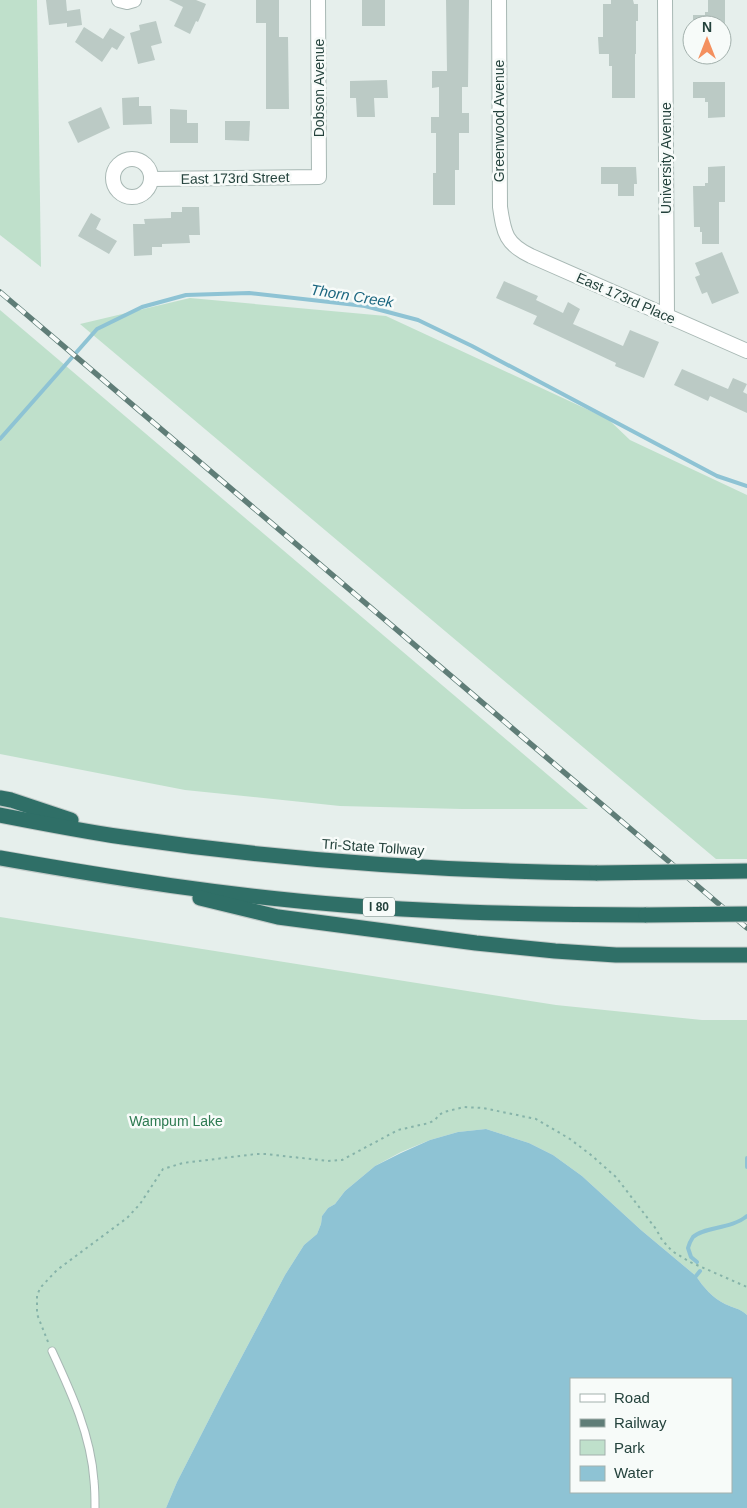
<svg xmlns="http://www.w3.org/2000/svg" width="747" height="1508" viewBox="0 0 747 1508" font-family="Helvetica,sans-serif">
  <rect width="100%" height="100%" fill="#e6efec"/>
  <g fill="#bfe0cb">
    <path d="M0,0H37L41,267L0,235Z"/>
    <path d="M190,298L386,316L608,419L630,440L747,495V859H716L80,324Z"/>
    <path d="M0,310L588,809H462L340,806L185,790L0,754Z"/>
    <path d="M0,917L556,1005L702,1020H747V1315C740,1308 733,1308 725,1304C713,1298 703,1287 696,1276L641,1230L582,1176L553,1155L529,1143L486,1129L458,1132L430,1140L401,1152L375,1166L345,1191L335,1204L328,1208L322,1216L321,1224L317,1234L304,1245L285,1275L223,1392L177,1482L166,1508H0Z"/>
  </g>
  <path fill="#8ec3d4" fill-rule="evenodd" d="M486,1129L529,1143L553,1155L582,1176L641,1230L696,1276C703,1287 713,1298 725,1304C733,1308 740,1308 747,1315V1508H166L177,1482L223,1392L285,1275L304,1245L317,1234L321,1224L322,1216L328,1208L335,1204L345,1191L375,1166L401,1153L430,1140L458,1132ZM731,1379V1492H571V1379Z"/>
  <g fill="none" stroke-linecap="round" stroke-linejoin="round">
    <g stroke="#8ec3d4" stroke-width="4">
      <path d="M0,439L97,329L142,307L186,295L249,293L365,306L418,320L472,346L717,476L747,486"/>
      <path d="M747,1158V1167"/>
      <path d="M697,1262L691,1257L688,1248C689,1244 691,1240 693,1237C703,1227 732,1229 747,1216"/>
      <path d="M696,1276L700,1271"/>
    </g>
  </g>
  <g fill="#bbcac5">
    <path d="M46,0H66L67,11L80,9L82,25L67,27V23L49,25Z"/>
    <path d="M169,0H196L206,4L198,22L196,21L190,34L174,26L183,7Z"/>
    <path d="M256,0H279V37H288L289,109H266V23H256Z"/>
    <rect x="362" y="0" width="23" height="26"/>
    <path d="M446,0H469L468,87H462V113H469V133H459V170H455V205H433V173H436V133H431V117H439V87L432,88V71H447Z"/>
    <path d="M611,0H633L634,4H638V21H636V54H635V98H612V66H609V54H599L598,37H603V4H611Z"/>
    <path d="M708,0H725V25H693V15H705V12H708Z"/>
    <path d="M156,21L162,43L151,46L155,60L138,64L130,33L140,30L139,25Z"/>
    <path d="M84,27L103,39L110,28L125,37L117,50L112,47L102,62L75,42Z"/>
    <path d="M387,80L388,98H374L375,117H357L356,98H350V81Z"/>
    <path d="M693,82H725V117L708,118V102H705V98H693Z"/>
    <path d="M139,97V106H151L152,124L123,125L122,98Z"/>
    <path d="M101,107L110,128L78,143L68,122Z"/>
    <path d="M170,109L187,110V123H198V143H170Z"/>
    <path d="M225,121H250L249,141L225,140Z"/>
    <path d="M725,166V202H719V244H702V232H700V227H694L693,186H705V183H708V167Z"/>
    <path d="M601,167H636L637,184H634V196H618V184H601Z"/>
    <path d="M182,207H199L200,235H189L190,243L162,244V247H152V255L134,256L133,224H145L144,219L171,218V212H182Z"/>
    <path d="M91,213L101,219L96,229L117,241L109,254L78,236Z"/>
    <path d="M722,252L739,293L712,304L707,292L702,294L695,277L700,275L695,263Z"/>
    <path d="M504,281L538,296L536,300L563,313L568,302L580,309L573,324L623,346L630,330L659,342L644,378L615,366L616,363L533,324L537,316L496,298Z"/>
    <path d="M682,369L728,389L733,378L747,384L743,392L747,394V413L710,396L708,401L674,385Z"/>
  </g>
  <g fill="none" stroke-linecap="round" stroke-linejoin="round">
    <g stroke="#a8b8b4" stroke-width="9">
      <path id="lane" d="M52,1351C71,1392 91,1435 94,1481C95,1490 95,1499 95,1508"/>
    </g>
    <g stroke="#a8b8b4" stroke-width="16">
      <g id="street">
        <path d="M119,0L127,2L134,0"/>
        <path d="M499,0L500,207C504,234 506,244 531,256L747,351"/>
        <path d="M665,0L667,315"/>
        <circle cx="132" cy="178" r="19"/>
        <path d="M151,179L319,177L318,0"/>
      </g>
    </g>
    <g stroke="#c2cac8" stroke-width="17">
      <g id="highway">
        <path d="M0,798L11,800L71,820"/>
        <path d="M0,815C41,823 82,831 123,837C280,860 438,871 597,873"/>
        <path d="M0,858C114,878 228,896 344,905C444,913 545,915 646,915"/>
        <path d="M200,898L278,917L476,943L555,951L616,955H747"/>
      </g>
    </g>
    <path stroke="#86b3a9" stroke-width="2" stroke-dasharray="2.5 4" stroke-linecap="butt" d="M48,1342L37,1314V1296L40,1288L57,1270L127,1218L140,1204L163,1169L183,1163L256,1154H266L328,1161L342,1160L398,1130L429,1123L435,1120L439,1115L444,1112L464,1107L483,1108L536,1119L570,1139L591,1155L616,1177L656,1229L662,1240L672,1251L690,1262L747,1287"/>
    <use href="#lane" stroke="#fff" stroke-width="7"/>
    <use href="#street" stroke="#fff" stroke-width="14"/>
    <use href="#highway" stroke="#2f6f67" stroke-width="15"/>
    <g stroke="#5f7d77" stroke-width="5.5">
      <path id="rail" d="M0,292L747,928"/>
    </g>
    <use href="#rail" stroke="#f7fbf9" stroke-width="4" stroke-dasharray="11" stroke-linecap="butt"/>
    <g stroke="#c2cac8" stroke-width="17" stroke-linecap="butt">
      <g id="highway-bridge">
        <path d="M597,873L747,871"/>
        <path d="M646,915L747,914"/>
      </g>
    </g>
    <use href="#highway-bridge" stroke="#2f6f67" stroke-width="15"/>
  </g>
  <g text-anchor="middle" stroke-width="5" stroke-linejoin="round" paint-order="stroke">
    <rect fill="#f7fbf9" stroke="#637a75" stroke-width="1" x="363" y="897.5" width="32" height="19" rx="4"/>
    <g font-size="12" font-weight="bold" fill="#24423c">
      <text x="379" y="911">I 80</text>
    </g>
    <g font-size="14" fill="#24423c" stroke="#f7fbf9">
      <text transform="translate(319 88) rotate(-90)" y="5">Dobson Avenue</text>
      <text transform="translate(499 121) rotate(-90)" y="5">Greenwood Avenue</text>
      <text transform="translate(666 158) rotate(-90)" y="5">University Avenue</text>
      <text transform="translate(235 178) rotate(-1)" y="5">East 173rd Street</text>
      <text transform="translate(626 298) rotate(24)" y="5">East 173rd Place</text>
      <text transform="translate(373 847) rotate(4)" y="5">Tri-State Tollway</text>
    </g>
    <g font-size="14" fill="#2d7a51" stroke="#f7fbf9">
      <text x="176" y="1126">Wampum Lake</text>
    </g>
    <g font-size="15" font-style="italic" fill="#1c6780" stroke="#f7fbf9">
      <text transform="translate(352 296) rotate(9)" y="5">Thorn Creek</text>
    </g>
  </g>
  <rect x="570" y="1378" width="162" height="115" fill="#f7fbf9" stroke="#a3b1ad"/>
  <rect x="580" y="1394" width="25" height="8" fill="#ffffff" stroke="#a3b1ad"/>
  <text x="614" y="1403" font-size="15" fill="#24423c">Road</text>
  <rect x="580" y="1419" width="25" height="8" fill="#5f7d77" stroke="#a3b1ad"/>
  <text x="614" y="1428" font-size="15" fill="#24423c">Railway</text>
  <rect x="580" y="1440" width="25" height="15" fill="#bfe0cb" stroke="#a3b1ad"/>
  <text x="614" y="1453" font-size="15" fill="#24423c">Park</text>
  <rect x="580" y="1466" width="25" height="15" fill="#8ec3d4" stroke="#a3b1ad"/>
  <text x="614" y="1478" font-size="15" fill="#24423c">Water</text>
  <g transform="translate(707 40)"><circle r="24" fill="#f7fbf9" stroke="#a3b1ad"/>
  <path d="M0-4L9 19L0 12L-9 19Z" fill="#f4905f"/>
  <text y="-8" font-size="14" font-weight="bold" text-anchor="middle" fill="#24423c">N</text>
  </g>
</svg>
